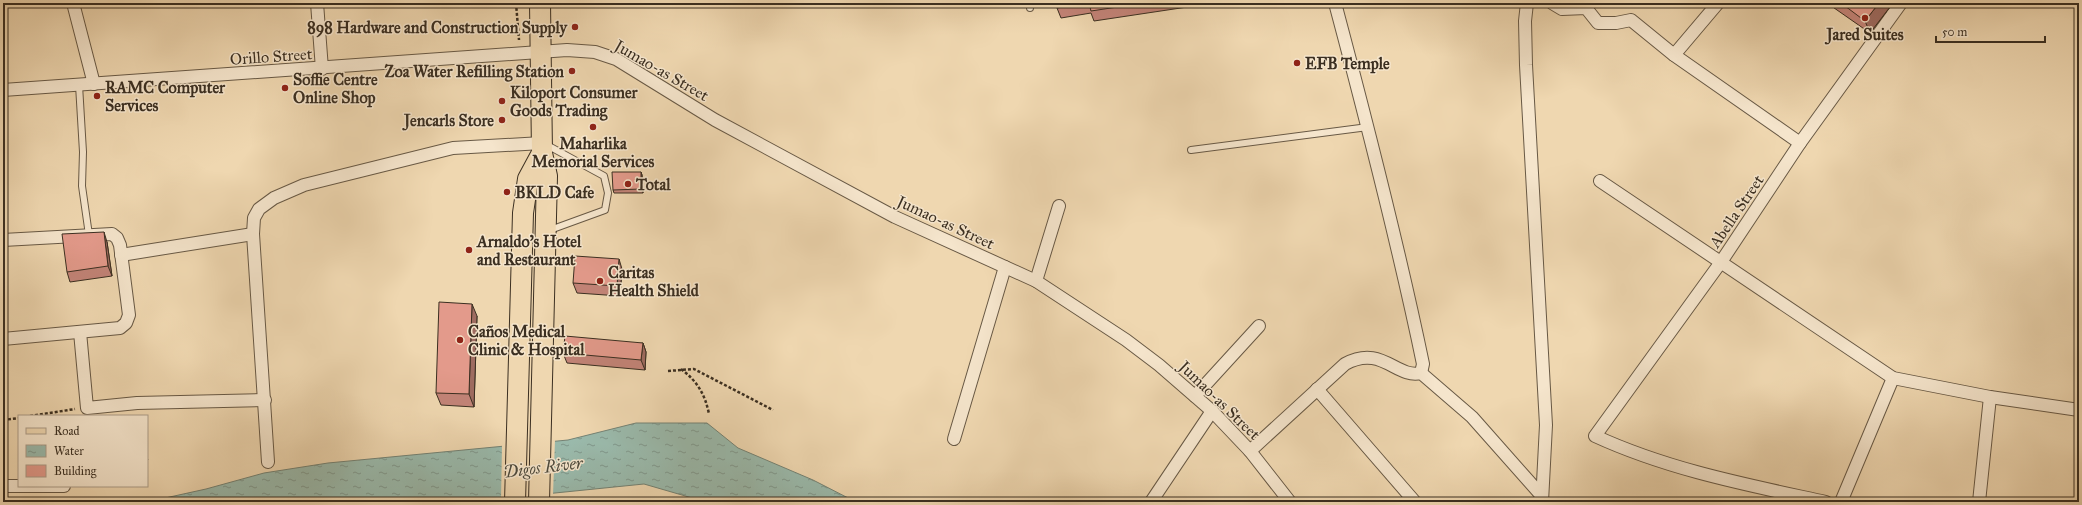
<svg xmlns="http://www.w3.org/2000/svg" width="2082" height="505" viewBox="0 0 2082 505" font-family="'IM FELL Great Primer',serif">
  <defs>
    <pattern id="water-ripples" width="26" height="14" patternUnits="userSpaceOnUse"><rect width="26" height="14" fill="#9abaac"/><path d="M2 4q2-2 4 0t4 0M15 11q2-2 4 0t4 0" fill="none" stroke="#7f988c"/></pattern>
  </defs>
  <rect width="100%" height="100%" fill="#efd7b0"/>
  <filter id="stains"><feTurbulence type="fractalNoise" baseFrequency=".005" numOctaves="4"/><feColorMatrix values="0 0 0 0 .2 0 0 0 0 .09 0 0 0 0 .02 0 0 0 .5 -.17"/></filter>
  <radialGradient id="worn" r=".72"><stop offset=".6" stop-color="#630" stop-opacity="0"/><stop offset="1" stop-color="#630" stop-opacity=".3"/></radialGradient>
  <path fill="url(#water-ripples)" stroke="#748274" d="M636,423H707L738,448L813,480L856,502H706L644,484L466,502H147L206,489L264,473L328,463L568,440Z"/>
  <path fill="#efd7b0" d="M555,440L553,495L501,500L502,445Z"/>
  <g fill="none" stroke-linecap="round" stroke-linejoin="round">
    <g stroke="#685945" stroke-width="8">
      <g id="service">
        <path d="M1030,3V8"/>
        <path d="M79,85L83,152L82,186L89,235"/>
        <path d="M545,144L604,176L608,193L605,210L550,230"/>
        <path d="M1191,150L1368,127"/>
      </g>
    </g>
    <g stroke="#685945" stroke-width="14">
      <g id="minor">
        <path d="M73,3L94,84"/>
        <path d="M317,3L322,69"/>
        <path d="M1335,3C1367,123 1398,243 1423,364L1421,373"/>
        <path d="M1527,3L1525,21L1526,65L1546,425L1542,502"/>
        <path d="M1552,3L1562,9L1586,8L1598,23H1616L1631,20L1674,55L1800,143"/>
        <path d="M1674,55L1718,3"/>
        <path d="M3,90L567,50L595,52L616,59L715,120L895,217L1036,281L1126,340L1159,365L1212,411L1250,451L1290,502"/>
        <path d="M1600,181L1893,378L1990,397L2079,410"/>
        <path d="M3,240L112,234L117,238L120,245L129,315L126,323L120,328L3,339"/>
        <path d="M121,255L253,234"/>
        <path d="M1036,281L1059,206"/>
        <path d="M80,332L87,408L137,403L265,400"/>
        <path d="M1317,389L1415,502"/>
        <path d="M1195,396L1259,326"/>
        <path d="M954,439L1005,267"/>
        <path d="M1250,451L1345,364C1382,344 1396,379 1421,373L1472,417L1542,496"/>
        <path d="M268,462L253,234L254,218L259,209L274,198L304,185L453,148L542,143"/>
        <path d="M3,486H64"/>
        <path d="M1151,502L1212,411"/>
        <path d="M1826,502C1748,485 1669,470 1595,436L1721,262L1800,143L1901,3"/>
        <path d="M1841,502L1893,378"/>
        <path d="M1979,502L1990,397"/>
      </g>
    </g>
    <g stroke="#3b2f21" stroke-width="22">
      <g id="primary">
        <path d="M515,502L523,213L528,179L542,153"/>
        <path d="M539,502L547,176L542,153L540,3"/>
      </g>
    </g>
    <g stroke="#3b2f21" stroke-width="2.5" stroke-dasharray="3 2" stroke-linecap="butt">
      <path d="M516,3L519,40"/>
      <path d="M681,369C697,381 705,394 709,414"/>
      <path d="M668,371L694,369L773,410"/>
      <path d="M30,416L75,409"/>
      <path d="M3,420L19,418"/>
      <path d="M147,459V460"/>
    </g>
    <use href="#service" stroke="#f5e5cc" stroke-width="6"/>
    <use href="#minor" stroke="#f5e5cc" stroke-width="12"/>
    <use href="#primary" stroke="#efd7b0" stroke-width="20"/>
  </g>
  <g fill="#c38478" stroke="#3b2f21">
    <path d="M1057,3H1214L1094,21L1091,13L1061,18L1057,8Z"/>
    <path d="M1827,3H1893L1870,33Z"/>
    <path d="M641,172L642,175L643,193H614L613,190Z"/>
    <path d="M107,242L112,276L70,282L67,272Z"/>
    <path d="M622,269L620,296L577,293L573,283Z"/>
    <path d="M477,316L474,407L441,405L436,393Z"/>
    <path d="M643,343L646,352L645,370L567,363L563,353Z"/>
  </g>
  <g fill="#9f6c61" stroke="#3b2f21">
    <path d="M1879,3H1893L1870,33L1865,21Z"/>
    <path d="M641,172L642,175L643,193L641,189Z"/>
    <path d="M104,232L107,242L112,276L108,266Z"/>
    <path d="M619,259L622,269L620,296L617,286Z"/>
    <path d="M472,304L477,316L474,407L469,394Z"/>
    <path d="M643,343L646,352L645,370L641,360Z"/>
  </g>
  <g fill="#e39a8b" stroke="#3b2f21">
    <path d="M1057,3H1144L1091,11L1089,3L1057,8Z"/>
    <path d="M1841,3H1879L1865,21Z"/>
    <path d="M612,172H641V189L613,190Z"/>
    <path d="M104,232L108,266L67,272L62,234Z"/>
    <path d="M575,256L619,259L617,286L573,283Z"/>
    <path d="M439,302L472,304L469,394L436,393Z"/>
    <path d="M565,336L643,343L641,360L563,353Z"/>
  </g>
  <g fill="#8f2418" stroke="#f5e5cc" stroke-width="1.5">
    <circle cx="1865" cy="18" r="4"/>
    <circle cx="575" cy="27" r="4"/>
    <circle cx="1297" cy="63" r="4"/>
    <circle cx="572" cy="71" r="4"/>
    <circle cx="285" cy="88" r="4"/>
    <circle cx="97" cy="96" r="4"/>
    <circle cx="502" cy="101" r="4"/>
    <circle cx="502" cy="120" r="4"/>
    <circle cx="593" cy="127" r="4"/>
    <circle cx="628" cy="184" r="4"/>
    <circle cx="507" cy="192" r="4"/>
    <circle cx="469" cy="250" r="4"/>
    <circle cx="600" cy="281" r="4"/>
    <circle cx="460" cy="340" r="4"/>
  </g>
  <g text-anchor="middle" stroke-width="3" stroke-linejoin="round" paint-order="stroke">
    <g font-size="16" font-weight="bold" fill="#3b2f21" stroke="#f5e5cc" text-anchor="start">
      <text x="567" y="33" text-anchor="end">898 Hardware and Construction Supply</text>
      <text x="1865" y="40" text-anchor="middle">Jared Suites</text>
      <text x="1305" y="69">EFB Temple</text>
      <text x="564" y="77" text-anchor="end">Zoa Water Refilling Station</text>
      <text x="293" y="85">Soffie Centre<tspan x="293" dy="18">Online Shop</tspan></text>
      <text x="105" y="93">RAMC Computer<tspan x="105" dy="18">Services</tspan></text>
      <text x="510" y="98">Kiloport Consumer<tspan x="510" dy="18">Goods Trading</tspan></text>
      <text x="494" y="126" text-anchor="end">Jencarls Store</text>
      <text x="593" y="149" text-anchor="middle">Maharlika<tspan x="593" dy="18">Memorial Services</tspan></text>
      <text x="636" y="190">Total</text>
      <text x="515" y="198">BKLD Cafe</text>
      <text x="477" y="247">Arnaldo's Hotel<tspan x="477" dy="18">and Restaurant</tspan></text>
      <text x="608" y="278">Caritas<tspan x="608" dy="18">Health Shield</tspan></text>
      <text x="468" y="337">Caños Medical<tspan x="468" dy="18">Clinic &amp; Hospital</tspan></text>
    </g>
    <g font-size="16" fill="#3b2f21" stroke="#f5e5cc">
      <text transform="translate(271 56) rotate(-4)" y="6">Orillo Street</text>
      <text transform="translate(662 70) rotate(30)" y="6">Jumao-as Street</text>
      <text transform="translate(1736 211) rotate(-56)" y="6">Abella Street</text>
      <text transform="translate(946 222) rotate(25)" y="6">Jumao-as Street</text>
      <text transform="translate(1220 400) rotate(44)" y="6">Jumao-as Street</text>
    </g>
    <g font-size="17" font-style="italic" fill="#4e4b3d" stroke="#f5e5cc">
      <text transform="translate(543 467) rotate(-7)" y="6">Digos River</text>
    </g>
  </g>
  <rect width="2082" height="505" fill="none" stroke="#efd7b0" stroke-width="16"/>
  <rect x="4" y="4" width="2074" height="497" fill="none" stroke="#3b2f21" stroke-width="2"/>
  <rect x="8" y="8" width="2066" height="489" fill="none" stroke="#3b2f21"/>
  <rect x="18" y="415" width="130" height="72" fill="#f5e5cc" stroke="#ab9c88"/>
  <rect x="26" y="428" width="20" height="6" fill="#efd7b0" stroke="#ab9c88"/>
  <text x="54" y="435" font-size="12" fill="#3b2f21">Road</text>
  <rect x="26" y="445" width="20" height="12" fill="url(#water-ripples)" stroke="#ab9c88"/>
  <text x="54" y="455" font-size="12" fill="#3b2f21">Water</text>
  <rect x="26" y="465" width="20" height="12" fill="#e39a8b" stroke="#ab9c88"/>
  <text x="54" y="475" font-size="12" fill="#3b2f21">Building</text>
  <path d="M1936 36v6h109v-6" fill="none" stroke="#3b2f21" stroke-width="2"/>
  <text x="1942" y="36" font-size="12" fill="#3b2f21" stroke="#f5e5cc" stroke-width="3" paint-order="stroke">50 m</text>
  <rect width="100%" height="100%" filter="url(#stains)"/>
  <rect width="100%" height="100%" fill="url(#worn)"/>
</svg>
